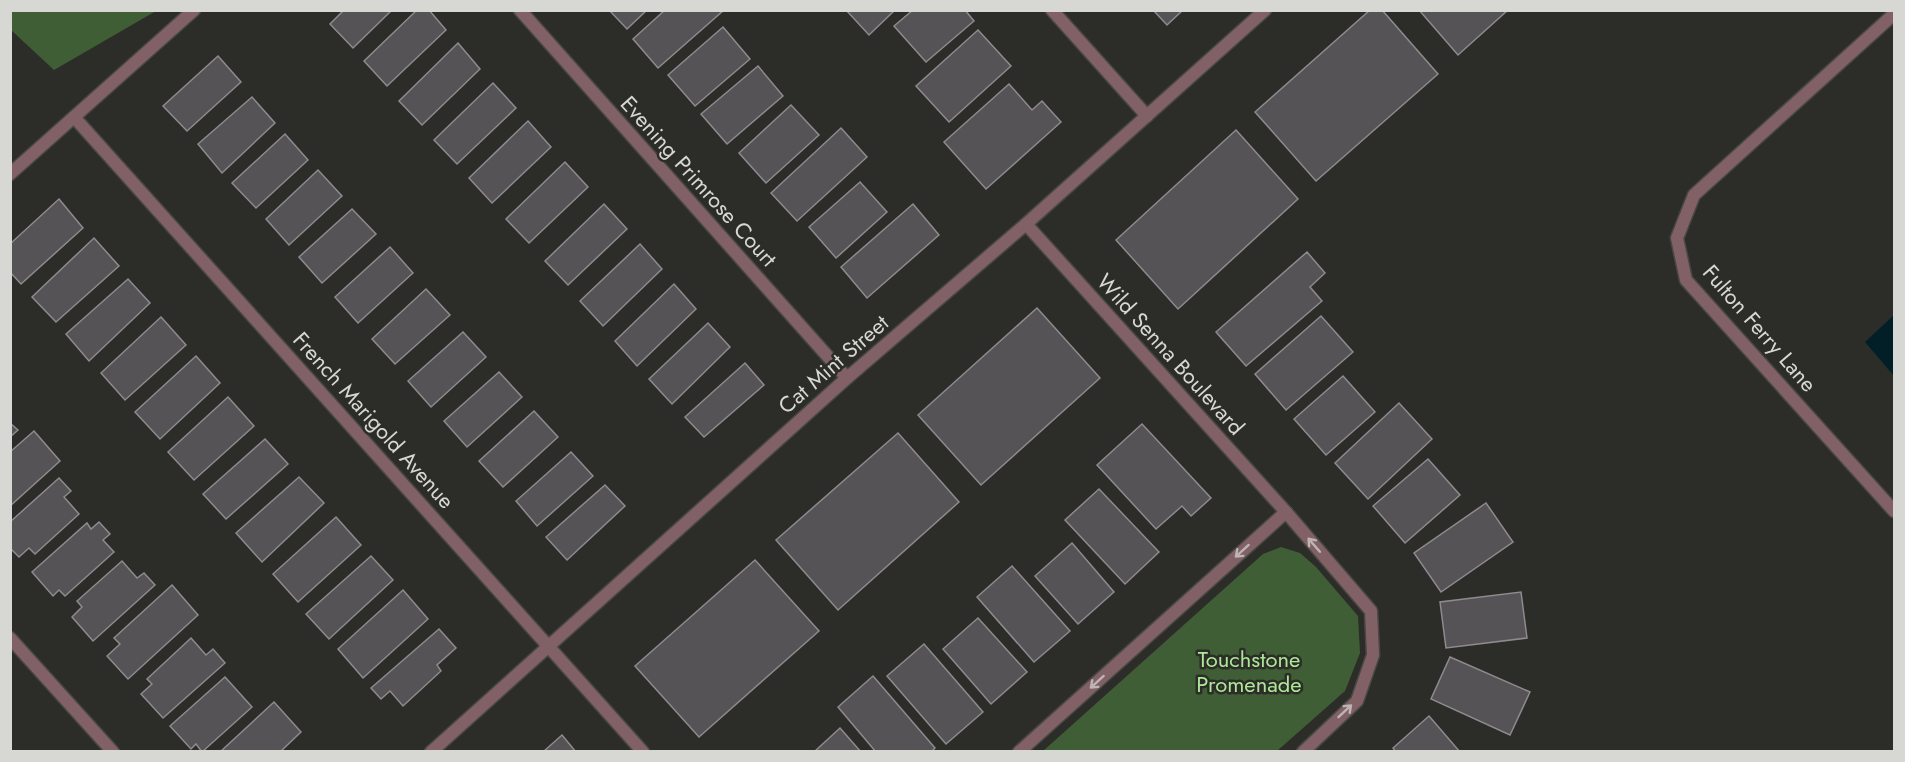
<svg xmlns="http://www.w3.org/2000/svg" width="1905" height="762" viewBox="0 0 1905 762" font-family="Jost,sans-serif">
  <rect width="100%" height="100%" fill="#2c2c28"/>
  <g fill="#405e35">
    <path d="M10,11L11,10L156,11L54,70L11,30Z"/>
    <path d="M1281,547L1300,553L1316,567L1358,616L1360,653L1345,691L1277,751H1043L1263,554Z"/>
  </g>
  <path fill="#021f27" d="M1894,315V376L1865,342Z"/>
  <g fill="#565357" stroke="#8e8a8e" stroke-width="1.5">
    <path d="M344,10H392L353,48L330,24Z"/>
    <path d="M417,10H429L446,30L387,86L364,61Z"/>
    <path d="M609,10H647L627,29Z"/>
    <path d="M665,10H724L658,68L633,39Z"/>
    <path d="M846,10H895L869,35Z"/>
    <path d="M913,10H965L974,21L926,62L894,26Z"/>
    <path d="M1153,10H1183L1167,25Z"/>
    <path d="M1370,10H1382L1438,74L1316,181L1255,112Z"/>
    <path d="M1419,10H1508L1458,55Z"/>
    <path d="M723,27L750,59L695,106L668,75Z"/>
    <path d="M978,30L1011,66L949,122L916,86Z"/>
    <path d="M458,43L480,69L422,125L399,101Z"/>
    <path d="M218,56L241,82L187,131L163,106Z"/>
    <path d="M758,66L783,96L727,144L701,114Z"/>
    <path d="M493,83L516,108L457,164L434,140Z"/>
    <path d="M1009,84L1032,110L1042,101L1061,122L986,189L944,142Z"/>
    <path d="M252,97L275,123L222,173L198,144Z"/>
    <path d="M791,105L819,135L766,183L739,153Z"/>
    <path d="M528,121L551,147L492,203L469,178Z"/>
    <path d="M841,128L867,157L797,221L771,193Z"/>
    <path d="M1236,130L1298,199L1178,309L1116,240Z"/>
    <path d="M285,134L308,160L256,208L232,183Z"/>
    <path d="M565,162L588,187L529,243L506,219Z"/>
    <path d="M318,170L342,196L289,245L266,219Z"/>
    <path d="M860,182L887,212L836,258L809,227Z"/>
    <path d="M59,199L83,228L21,284L10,272V244Z"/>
    <path d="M604,204L627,229L568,285L545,261Z"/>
    <path d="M913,204L939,235L867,298L841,267Z"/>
    <path d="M352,209L376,234L322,283L299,257Z"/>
    <path d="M94,238L119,266L56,322L32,297Z"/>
    <path d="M640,244L662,269L603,326L580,301Z"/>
    <path d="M390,247L413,273L358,323L335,297Z"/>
    <path d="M1307,252L1325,273L1310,287L1322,301L1246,366L1216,332Z"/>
    <path d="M128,279L150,303L89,361L66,334Z"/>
    <path d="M674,284L696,309L637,366L615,341Z"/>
    <path d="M426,289L450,315L395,364L372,339Z"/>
    <path d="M1037,308L1100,378L981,485L918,415Z"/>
    <path d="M1321,316L1353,352L1286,410L1255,374Z"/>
    <path d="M161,317L186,345L125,400L101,373Z"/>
    <path d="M708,323L730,347L672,404L649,379Z"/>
    <path d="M463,332L486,357L431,407L408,381Z"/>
    <path d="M196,356L220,383L160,439L135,412Z"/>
    <path d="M745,363L764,385L704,437L685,417Z"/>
    <path d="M499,372L522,397L467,447L444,421Z"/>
    <path d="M1343,376L1375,412L1326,455L1294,419Z"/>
    <path d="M228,397L254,426L194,480L168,452Z"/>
    <path d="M1399,403L1432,439L1368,499L1335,463Z"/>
    <path d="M534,411L558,437L503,487L479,461Z"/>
    <path d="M10,423L18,430L10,437Z"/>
    <path d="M1142,424L1211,498L1191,516L1182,506L1156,529L1097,465Z"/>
    <path d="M34,431L60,461L10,506V452Z"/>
    <path d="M898,433L959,502L838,610L776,540Z"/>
    <path d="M265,439L288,464L226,519L203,494Z"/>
    <path d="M571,452L593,476L537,526L516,501Z"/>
    <path d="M1428,459L1460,495L1405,543L1373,506Z"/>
    <path d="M299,477L324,503L262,562L236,533Z"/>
    <path d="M59,478L71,491L64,497L79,514L35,554L29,548L19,557L10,548V522Z"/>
    <path d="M605,485L625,506L567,560L546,537Z"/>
    <path d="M1099,489L1159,552L1125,584L1065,520Z"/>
    <path d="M1486,503L1513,542L1441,592L1414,553Z"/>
    <path d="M336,517L361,545L298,602L273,574Z"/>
    <path d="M99,522L110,534L103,540L114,552L65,596L59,590L53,596L32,572L87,523L91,529Z"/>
    <path d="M1072,543L1114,592L1078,624L1035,576Z"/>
    <path d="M371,556L393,580L329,639L306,614Z"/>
    <path d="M755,560L819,631L699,737L635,666Z"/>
    <path d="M122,561L137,578L144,573L155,585L93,641L72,617L82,607L77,601Z"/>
    <path d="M1012,566L1070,631L1034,662L977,597Z"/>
    <path d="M172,585L198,615L128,679L107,656L120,644L114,638Z"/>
    <path d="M403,590L428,619L363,678L338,649Z"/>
    <path d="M1521,592L1527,638L1446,648L1440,602Z"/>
    <path d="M978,618L1027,672L991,704L943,649Z"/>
    <path d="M439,629L456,648L437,665L441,671L403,706L390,691L381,699L371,688Z"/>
    <path d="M191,638L206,655L213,649L225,663L163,718L141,694L152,684L147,679Z"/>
    <path d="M924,644L983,712L946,744L887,676Z"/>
    <path d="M1450,657L1530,692L1510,735L1431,699Z"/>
    <path d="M873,676L935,748L931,752H876L838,707Z"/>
    <path d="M225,677L252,707L202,752L196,744L191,749L170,726Z"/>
    <path d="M274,702L301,732L280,752H220Z"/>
    <path d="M1429,716L1460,752H1396L1393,748Z"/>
    <path d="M840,728L861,752H814Z"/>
    <path d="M562,735L576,752H543Z"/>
  </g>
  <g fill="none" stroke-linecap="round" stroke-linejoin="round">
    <g stroke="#474744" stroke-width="15">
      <g id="minor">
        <path d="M520,10L847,378"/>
        <path d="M1052,10L1147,116"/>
        <path d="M1894,14L1694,195L1677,238L1686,280L1894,511"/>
        <path d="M74,117L643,752"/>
        <path d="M10,174L194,10"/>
        <path d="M1026,224L1286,512L1371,611L1373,655L1357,701L1303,752"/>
        <path d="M10,638L113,752"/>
        <path d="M431,752L847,378L1026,224L1265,10"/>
        <path d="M1019,752L1286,512"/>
      </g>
    </g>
    <use href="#minor" stroke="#826166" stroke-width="12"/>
  </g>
  <defs><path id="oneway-shaft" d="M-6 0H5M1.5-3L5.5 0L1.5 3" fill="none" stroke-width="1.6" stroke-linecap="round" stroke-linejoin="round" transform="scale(1.5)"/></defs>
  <g stroke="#beb4b3">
    <use href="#oneway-shaft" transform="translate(1314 545) rotate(-131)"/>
    <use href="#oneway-shaft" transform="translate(1242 551) rotate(138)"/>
    <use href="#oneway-shaft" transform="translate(1097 682) rotate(138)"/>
    <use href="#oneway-shaft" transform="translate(1345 711) rotate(-43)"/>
  </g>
  <g text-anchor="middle" stroke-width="5" stroke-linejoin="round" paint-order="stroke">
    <g font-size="22" fill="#d7d7d4" stroke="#2c2c28">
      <text transform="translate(699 181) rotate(48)" y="8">Evening Primrose Court</text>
      <text transform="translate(1760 328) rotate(49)" y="8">Fulton Ferry Lane</text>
      <text transform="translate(1171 354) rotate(48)" y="8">Wild Senna Boulevard</text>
      <text transform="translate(833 364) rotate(-41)" y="8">Cat Mint Street</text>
      <text transform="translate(374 420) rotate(48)" y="8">French Marigold Avenue</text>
    </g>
    <g font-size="22" fill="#ace896" stroke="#2c2c28">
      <text x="1249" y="667">Touchstone<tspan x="1249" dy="25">Promenade</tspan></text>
    </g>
  </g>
  <rect width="1905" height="762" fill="none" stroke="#d7d7d4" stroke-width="24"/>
</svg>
